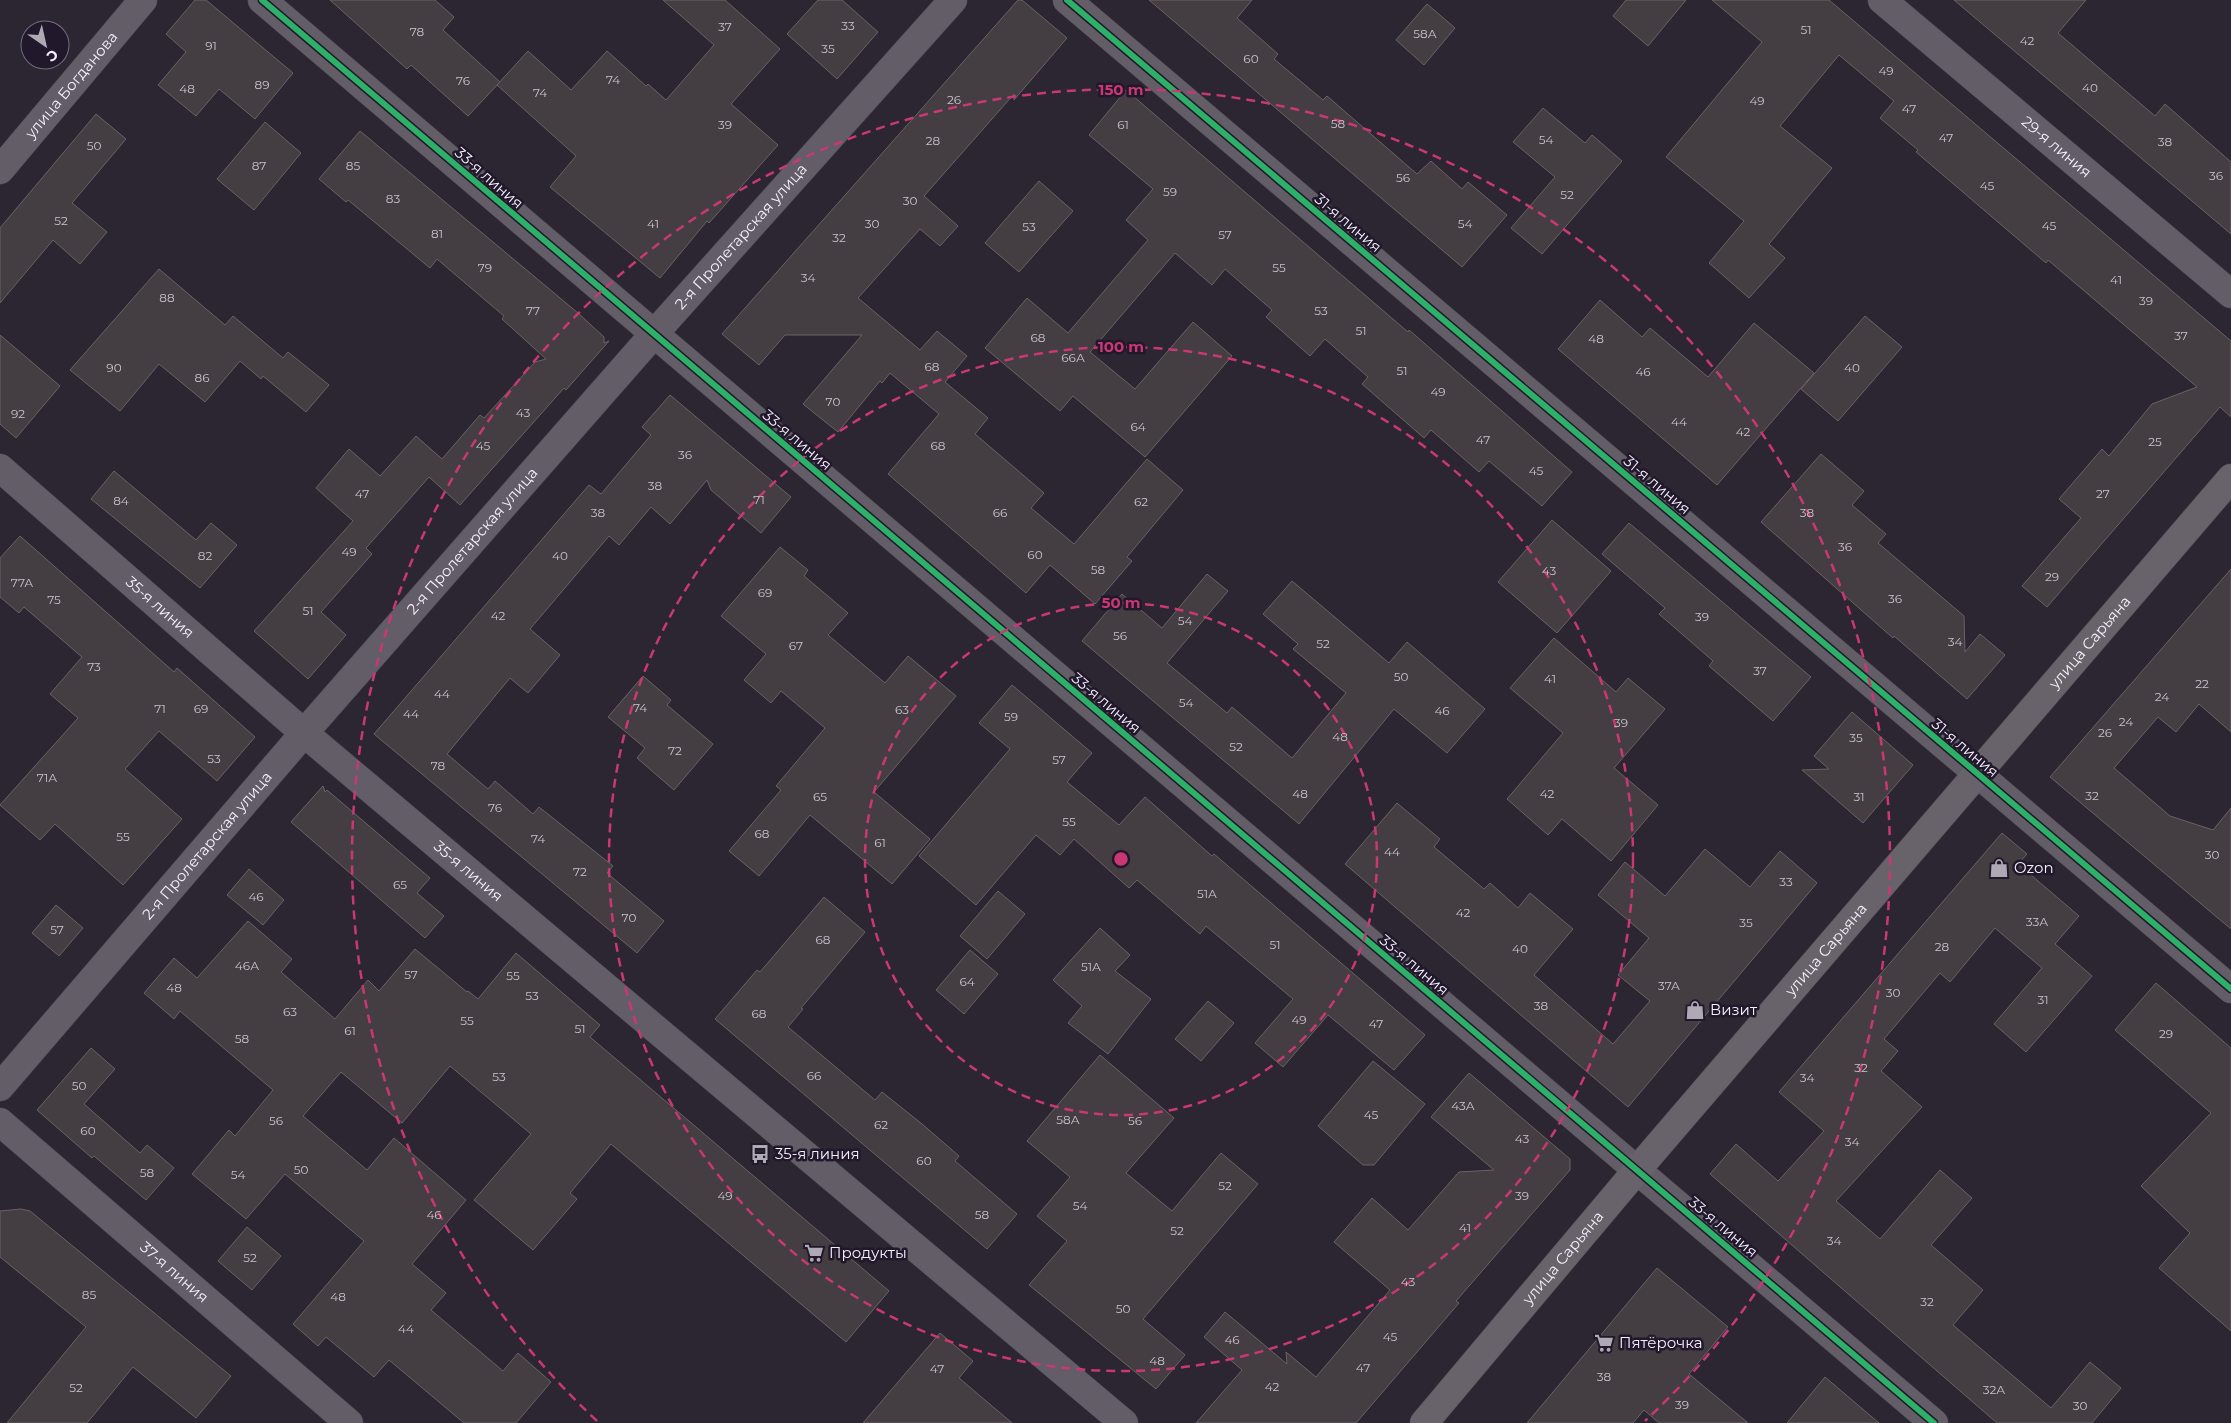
<svg xmlns="http://www.w3.org/2000/svg" width="2231" height="1423" viewBox="0 0 2231 1423" font-family="Montserrat,sans-serif">
  <rect width="100%" height="100%" fill="#2b2631"/>
  <g fill="#443d41" stroke="#6a6266">
    <path d="M195,0H206L293,73L255,119L219,89L196,116L158,85L186,52L166,34Z"/>
    <path d="M330,0H435L454,17L443,30L500,82L468,116L411,65L407,69Z"/>
    <path d="M663,0H725L780,49L731,104L778,145L709,223L707,221L660,278L550,187L576,156L497,85L528,51L571,90L607,51L646,86L648,84L666,100L714,45Z"/>
    <path d="M818,0H842L878,32L837,79L787,34Z"/>
    <path d="M1018,0H1022L1067,38L1014,100V94L924,196L958,226L940,246L920,229L858,298L920,350L937,331L967,356L945,382L988,418L975,434L1044,493L1031,508L1074,544L1147,459L1183,490L1127,557L1132,561L1095,604L1050,565L1026,593L888,474L939,414L890,373L882,383L880,381L838,432L803,404L862,335H785L759,365L722,334Z"/>
    <path d="M1149,0H1252L1237,18L1278,54L1274,59L1323,100L1327,96L1417,174L1431,161L1462,189L1468,182L1507,215L1462,267Z"/>
    <path d="M1626,0H1686L1648,46L1613,16Z"/>
    <path d="M1712,0H1829L2231,341V417L2220,407L2047,607L2022,586L2081,518L2059,499L2102,449L2109,456L2152,404L2197,387L2048,260L2046,263L1916,152L1918,150L1880,118L1894,101L1839,55L1780,126L1832,168L1769,244L1785,258L1749,298L1709,263L1744,221L1666,157L1762,42Z"/>
    <path d="M1954,0H2086L2058,33L2155,116L2165,104L2231,162V234Z"/>
    <path d="M1427,4L1455,28L1424,65L1396,40Z"/>
    <path d="M1126,90L1408,332L1409,330L1572,472L1542,506L1489,461L1479,472L1431,430L1424,438L1362,384L1368,377L1325,339L1310,356L1266,317L1272,310L1225,269L1212,285L1175,253L1090,352L1135,389L1193,322L1232,356L1145,457L1073,396L1060,411L985,348L1027,298L1068,333L1148,240L1126,220L1153,189L1089,135Z"/>
    <path d="M1543,108L1585,143L1592,135L1622,161L1542,254L1511,228L1555,177L1513,142Z"/>
    <path d="M96,114L126,139L72,203L107,232L80,264L53,240L0,303V228Z"/>
    <path d="M265,122L301,153L254,210L217,179Z"/>
    <path d="M360,131L578,313L604,337V343L609,341L566,390L564,388L460,505L429,477L366,548L372,554L321,612L346,635L308,679L254,631L353,521L316,488L349,449L380,476L416,436L442,459L480,415L484,418L535,362L546,359L502,319L504,316L437,259L430,268L348,200L346,202L319,179Z"/>
    <path d="M1039,181L1073,211L1019,272L985,243Z"/>
    <path d="M159,269L225,325L233,316L283,358L288,352L329,385L306,412L263,376L261,379L240,361L205,402L159,364L120,411L70,370Z"/>
    <path d="M1600,300L1642,337L1650,328L1708,377L1754,323L1814,373L1717,485L1558,349Z"/>
    <path d="M1865,316L1902,347L1838,421L1801,389Z"/>
    <path d="M0,335L60,386L16,438L0,424Z"/>
    <path d="M670,395L791,497L761,533L711,490L707,480L670,524L651,507L619,545L609,536L530,629L560,655L528,693L510,678L447,754L488,789L495,781L533,814L539,807L613,866L607,873L664,921L637,953L374,734L589,485L601,494L651,435L642,427Z"/>
    <path d="M1821,454L1864,491L1852,505L1886,534L1878,543L1964,616L1965,652L1980,634L2005,655L1967,699L1894,636L1893,638L1761,522Z"/>
    <path d="M114,471L196,540L211,523L237,545L200,588L91,499Z"/>
    <path d="M1552,520L1611,571L1557,633L1498,582Z"/>
    <path d="M1629,523L1811,677L1773,721L1709,666L1713,661L1659,614L1665,608L1602,554Z"/>
    <path d="M20,536L174,672L177,668L255,737L217,781L159,731L125,769L182,819L123,885L55,824L40,840L0,805L78,718L50,694L82,657L24,607L19,613L0,597V558Z"/>
    <path d="M780,547L808,570L804,576L848,613L828,635L885,683L908,656L956,696L874,792L930,839L892,884L810,815L759,876L729,851L781,790L776,786L825,728L781,691L771,703L744,680L766,654L721,616Z"/>
    <path d="M2231,569V732L2199,704L2176,732L2158,717L2114,768L2170,816L2213,830L2231,808V929L2050,777Z"/>
    <path d="M1207,574L1228,591L1167,663L1227,713L1232,707L1292,758L1346,693L1293,649L1298,644L1263,614L1292,581L1389,663L1407,642L1485,709L1447,753L1394,709L1299,824L1082,641L1122,594L1162,628Z"/>
    <path d="M1554,638L1616,692L1628,678L1665,709L1614,768L1658,805L1611,861L1562,819L1548,835L1507,799L1563,733L1510,688Z"/>
    <path d="M643,676L671,700L667,705L713,744L674,790L637,758L645,748L608,717Z"/>
    <path d="M1012,685L1092,753L1067,782L1119,825L1145,797L1212,856L1214,854L1425,1035L1394,1070L1328,1015L1283,1067L1255,1043L1293,999L1206,926L1200,934L1137,880L1129,888L1074,839L1060,855L1036,835L976,905L919,856L1010,749L979,723Z"/>
    <path d="M1852,712L1913,765L1863,823L1802,770L1829,769L1814,756Z"/>
    <path d="M323,786L325,792L327,790L430,878L417,893L444,916L425,938L291,822Z"/>
    <path d="M1397,803L1440,839L1434,847L1484,889L1490,883L1518,908L1530,893L1573,929L1534,975L1613,1044L1650,1001L1618,975L1649,938L1598,895L1625,862L1665,896L1705,849L1750,887L1780,851L1817,883L1628,1107L1345,864Z"/>
    <path d="M2002,833L2027,854L2018,864L2079,916L2055,944L2092,976L2026,1052L1994,1024L2042,968L1995,928L1950,982L1940,973L1884,1039L1898,1051L1881,1071L1922,1107L1836,1201L1880,1239L1940,1170L1972,1198L1931,1245L1983,1290L1953,1325L2051,1408L2090,1362L2121,1388L2092,1423H1997L1710,1174L1736,1144L1778,1181L1824,1131L1779,1092Z"/>
    <path d="M249,869L284,900L263,925L227,895Z"/>
    <path d="M998,891L1025,914L987,959L960,936Z"/>
    <path d="M824,897L865,932L801,1008L803,1009L788,1027L875,1100L882,1092L922,1124L959,1156L955,1161L1017,1214L987,1249L715,1019L757,970L760,972Z"/>
    <path d="M56,905L83,928L59,956L32,933Z"/>
    <path d="M248,921L292,959L281,972L335,1019L368,980L379,991L415,949L467,992L468,991L478,999L516,953L600,1025L590,1037L889,1291L846,1342L611,1144L570,1193L577,1199L533,1250L474,1200L531,1134L450,1066L402,1123L341,1072L303,1116L367,1170L394,1138L466,1200L412,1264L446,1293L431,1310L503,1371L518,1353L551,1382L516,1423H464L389,1360L374,1377L326,1337L318,1346L293,1324L364,1241L285,1174L246,1219L192,1174L229,1130L235,1136L273,1090L180,1011L174,1019L144,993L174,958L197,978Z"/>
    <path d="M1100,928L1130,955L1115,971L1151,999L1108,1054L1068,1023L1082,1006L1053,980Z"/>
    <path d="M970,950L998,974L964,1014L936,990Z"/>
    <path d="M2156,983L2231,1048V1331L2159,1268L2190,1233L2141,1186L2211,1113L2115,1030Z"/>
    <path d="M1208,1001L1234,1023L1201,1061L1175,1039Z"/>
    <path d="M91,1048L115,1069L84,1104L140,1153L147,1145L174,1168L146,1200L94,1156L92,1158L37,1110Z"/>
    <path d="M1100,1055L1174,1118L1126,1173L1172,1211L1221,1153L1258,1184L1143,1319L1185,1355L1156,1389L1029,1285L1067,1241L1037,1216L1070,1177L1027,1141Z"/>
    <path d="M1373,1061L1425,1104L1374,1165H1363L1318,1126Z"/>
    <path d="M1469,1073L1570,1159V1170L1456,1301L1459,1303L1356,1423H1196L1242,1370L1204,1337L1225,1312L1287,1364L1286,1352L1316,1377L1390,1290L1334,1242L1372,1198L1408,1230L1459,1172L1494,1170L1431,1117Z"/>
    <path d="M21,1209L30,1211L231,1376L196,1418L133,1367L87,1423H7L86,1327L0,1257V1211Z"/>
    <path d="M247,1227L281,1256L252,1290L218,1261Z"/>
    <path d="M1657,1268L1728,1327L1689,1374L1748,1423H1659L1644,1410L1633,1423H1527Z"/>
    <path d="M940,1333L973,1361L959,1378L1012,1423H863Z"/>
    <path d="M1825,1377L1879,1423H1787Z"/>
  </g>
  <g fill="none" stroke-linecap="round" stroke-linejoin="round">
    <g stroke="#49454e" stroke-width="29">
      <g id="street">
        <path d="M262,0L1934,1423"/>
        <path d="M1067,0L2231,989"/>
        <path id="s1" d="M1882,0L2231,294"/>
        <path id="s2" d="M0,170L143,0"/>
        <path id="s3" d="M0,468L304,733L1124,1423"/>
        <path id="s4" d="M0,1087L304,733L653,335L953,0"/>
        <path id="s5" d="M0,1122L349,1423"/>
      </g>
    </g>
    <g stroke="#49454e" stroke-width="29">
      <g id="secondary">
        <path id="s6" d="M1424,1423L1637,1170L2231,478"/>
      </g>
    </g>
    <use href="#street" stroke="#625d67" stroke-width="28"/>
    <use href="#secondary" stroke="#68626a" stroke-width="28"/>
    <g stroke="#21182b" stroke-width="9">
      <g id="cycleway">
        <path d="M262,0L1934,1423"/>
        <path d="M1067,0L2231,989"/>
      </g>
    </g>
    <use href="#cycleway" stroke="#2db169" stroke-width="6"/>
  </g>
  <g fill="none" stroke="#ca3873" stroke-width="2.5" stroke-dasharray="9 6">
    <circle cx="1121" cy="859" r="256"/>
    <circle cx="1121" cy="859" r="512"/>
    <path d="M597 1421A769 769 0 1 1 1645 1421"/>
  </g>
  <defs>
    <g id="shop-bare" transform="scale(1.5)"><path d="M-5-2.5h2.3a2.7 3.5 0 0 1 5.4 0H5L5.5 6h-11ZM-1.5-2.5h3a1.5 2.3 0 0 0-3 0Z" fill="#aea9b5" stroke="#21182b" stroke-width="2.5" paint-order="stroke"/></g>
    <g id="bus-bare" transform="scale(1.5)"><path d="M-5-6H5V4H4V6H2V4H-2V6H-4V4H-5ZM-3.5-4V0h7V-4ZM-3.5 1.2v1.5H-2V1.2ZM2 1.2v1.5H3.5V1.2Z" fill="#aea9b5" stroke="#21182b" stroke-width="2.5" paint-order="stroke"/></g>
    <g id="supermarket-bare" transform="scale(1.5)"><path d="M-6-5.5h2.5l.6 2H6L4.5 2H-2.5L-4.4-4H-6ZM-1.5 3.2a1.3 1.3 0 1 0 .1 0ZM3 3.2a1.3 1.3 0 1 0 .1 0Z" fill="#aea9b5" stroke="#21182b" stroke-width="2.5" paint-order="stroke"/></g>
  </defs>
  <g fill-rule="evenodd">
    <use href="#shop-bare" x="1999" y="868"/>
    <use href="#shop-bare" x="1695" y="1010"/>
    <use href="#bus-bare" x="760" y="1154"/>
    <use href="#supermarket-bare" x="814" y="1253"/>
    <use href="#supermarket-bare" x="1604" y="1343"/>
  </g>
  <g text-anchor="middle" stroke-width="5" stroke-linejoin="round" paint-order="stroke">
    <g font-size="12" fill="#c9c2cd">
      <text x="848" y="30">33</text>
      <text x="725" y="31">37</text>
      <text x="1806" y="34">51</text>
      <text x="417" y="36">78</text>
      <text x="1425" y="38">58А</text>
      <text x="2027" y="45">42</text>
      <text x="211" y="50">91</text>
      <text x="828" y="53">35</text>
      <text x="1251" y="63">60</text>
      <text x="1886" y="75">49</text>
      <text x="613" y="84">74</text>
      <text x="463" y="85">76</text>
      <text x="262" y="89">89</text>
      <text x="2090" y="92">40</text>
      <text x="187" y="93">48</text>
      <text x="540" y="97">74</text>
      <text x="954" y="104">26</text>
      <text x="1757" y="105">49</text>
      <text x="1909" y="113">47</text>
      <text x="1338" y="128">58</text>
      <text x="725" y="129">39</text>
      <text x="1123" y="129">61</text>
      <text x="1946" y="142">47</text>
      <text x="1546" y="144">54</text>
      <text x="933" y="145">28</text>
      <text x="2165" y="146">38</text>
      <text x="94" y="150">50</text>
      <text x="259" y="170">87</text>
      <text x="353" y="170">85</text>
      <text x="2216" y="180">36</text>
      <text x="1403" y="182">56</text>
      <text x="1987" y="190">45</text>
      <text x="1170" y="196">59</text>
      <text x="1567" y="199">52</text>
      <text x="393" y="203">83</text>
      <text x="910" y="205">30</text>
      <text x="61" y="225">52</text>
      <text x="653" y="228">41</text>
      <text x="872" y="228">30</text>
      <text x="1465" y="228">54</text>
      <text x="2049" y="230">45</text>
      <text x="1029" y="231">53</text>
      <text x="437" y="238">81</text>
      <text x="1225" y="239">57</text>
      <text x="839" y="242">32</text>
      <text x="485" y="272">79</text>
      <text x="1279" y="272">55</text>
      <text x="808" y="282">34</text>
      <text x="2116" y="284">41</text>
      <text x="167" y="302">88</text>
      <text x="2146" y="305">39</text>
      <text x="533" y="315">77</text>
      <text x="1321" y="315">53</text>
      <text x="1361" y="335">51</text>
      <text x="2181" y="340">37</text>
      <text x="1038" y="342">68</text>
      <text x="1596" y="343">48</text>
      <text x="1073" y="362">66А</text>
      <text x="932" y="371">68</text>
      <text x="114" y="372">90</text>
      <text x="1852" y="372">40</text>
      <text x="1402" y="375">51</text>
      <text x="1643" y="376">46</text>
      <text x="202" y="382">86</text>
      <text x="1438" y="396">49</text>
      <text x="833" y="406">70</text>
      <text x="523" y="417">43</text>
      <text x="18" y="418">92</text>
      <text x="1679" y="426">44</text>
      <text x="1138" y="431">64</text>
      <text x="1743" y="436">42</text>
      <text x="1483" y="444">47</text>
      <text x="2155" y="446">25</text>
      <text x="483" y="450">45</text>
      <text x="938" y="450">68</text>
      <text x="685" y="459">36</text>
      <text x="1536" y="475">45</text>
      <text x="655" y="490">38</text>
      <text x="362" y="498">47</text>
      <text x="2103" y="498">27</text>
      <text x="759" y="504">71</text>
      <text x="121" y="505">84</text>
      <text x="1141" y="506">62</text>
      <text x="598" y="517">38</text>
      <text x="1000" y="517">66</text>
      <text x="1807" y="517">38</text>
      <text x="1845" y="551">36</text>
      <text x="349" y="556">49</text>
      <text x="1035" y="559">60</text>
      <text x="205" y="560">82</text>
      <text x="560" y="560">40</text>
      <text x="1098" y="574">58</text>
      <text x="1549" y="575">43</text>
      <text x="2052" y="581">29</text>
      <text x="22" y="587">77А</text>
      <text x="765" y="597">69</text>
      <text x="1895" y="603">36</text>
      <text x="54" y="604">75</text>
      <text x="308" y="615">51</text>
      <text x="498" y="620">42</text>
      <text x="1702" y="621">39</text>
      <text x="1185" y="625">54</text>
      <text x="1120" y="640">56</text>
      <text x="1955" y="646">34</text>
      <text x="1323" y="648">52</text>
      <text x="796" y="650">67</text>
      <text x="94" y="671">73</text>
      <text x="1760" y="675">37</text>
      <text x="1401" y="681">50</text>
      <text x="1550" y="683">41</text>
      <text x="2202" y="688">22</text>
      <text x="442" y="698">44</text>
      <text x="2162" y="701">24</text>
      <text x="1186" y="707">54</text>
      <text x="640" y="712">74</text>
      <text x="160" y="713">71</text>
      <text x="201" y="713">69</text>
      <text x="902" y="714">63</text>
      <text x="1442" y="715">46</text>
      <text x="411" y="718">44</text>
      <text x="1011" y="721">59</text>
      <text x="2126" y="726">24</text>
      <text x="1621" y="727">39</text>
      <text x="2105" y="737">26</text>
      <text x="1340" y="741">48</text>
      <text x="1856" y="742">35</text>
      <text x="1236" y="751">52</text>
      <text x="675" y="755">72</text>
      <text x="214" y="763">53</text>
      <text x="1059" y="764">57</text>
      <text x="438" y="770">78</text>
      <text x="47" y="782">71А</text>
      <text x="1300" y="798">48</text>
      <text x="1547" y="798">42</text>
      <text x="2092" y="800">32</text>
      <text x="820" y="801">65</text>
      <text x="1859" y="801">31</text>
      <text x="495" y="812">76</text>
      <text x="1069" y="826">55</text>
      <text x="762" y="838">68</text>
      <text x="123" y="841">55</text>
      <text x="538" y="843">74</text>
      <text x="880" y="847">61</text>
      <text x="1392" y="856">44</text>
      <text x="2212" y="859">30</text>
      <text x="580" y="876">72</text>
      <text x="1786" y="886">33</text>
      <text x="400" y="889">65</text>
      <text x="1207" y="898">51А</text>
      <text x="256" y="901">46</text>
      <text x="1463" y="917">42</text>
      <text x="629" y="922">70</text>
      <text x="2037" y="926">33А</text>
      <text x="1746" y="927">35</text>
      <text x="57" y="934">57</text>
      <text x="823" y="944">68</text>
      <text x="1275" y="949">51</text>
      <text x="1942" y="951">28</text>
      <text x="1520" y="953">40</text>
      <text x="247" y="970">46А</text>
      <text x="1091" y="971">51А</text>
      <text x="411" y="979">57</text>
      <text x="513" y="980">55</text>
      <text x="967" y="986">64</text>
      <text x="1669" y="990">37А</text>
      <text x="174" y="992">48</text>
      <text x="1893" y="997">30</text>
      <text x="532" y="1000">53</text>
      <text x="2043" y="1004">31</text>
      <text x="1541" y="1010">38</text>
      <text x="290" y="1016">63</text>
      <text x="759" y="1018">68</text>
      <text x="1299" y="1024">49</text>
      <text x="467" y="1025">55</text>
      <text x="1376" y="1028">47</text>
      <text x="580" y="1033">51</text>
      <text x="350" y="1035">61</text>
      <text x="2166" y="1038">29</text>
      <text x="242" y="1043">58</text>
      <text x="1861" y="1072">32</text>
      <text x="814" y="1080">66</text>
      <text x="499" y="1081">53</text>
      <text x="1807" y="1082">34</text>
      <text x="79" y="1090">50</text>
      <text x="1463" y="1110">43А</text>
      <text x="1371" y="1119">45</text>
      <text x="1068" y="1124">58А</text>
      <text x="276" y="1125">56</text>
      <text x="1135" y="1125">56</text>
      <text x="881" y="1129">62</text>
      <text x="88" y="1135">60</text>
      <text x="1522" y="1143">43</text>
      <text x="1852" y="1146">34</text>
      <text x="924" y="1165">60</text>
      <text x="301" y="1174">50</text>
      <text x="147" y="1177">58</text>
      <text x="238" y="1179">54</text>
      <text x="1225" y="1190">52</text>
      <text x="725" y="1200">49</text>
      <text x="1522" y="1200">39</text>
      <text x="1080" y="1210">54</text>
      <text x="434" y="1219">46</text>
      <text x="982" y="1219">58</text>
      <text x="1465" y="1232">41</text>
      <text x="1177" y="1235">52</text>
      <text x="1834" y="1245">34</text>
      <text x="250" y="1262">52</text>
      <text x="1408" y="1286">43</text>
      <text x="89" y="1299">85</text>
      <text x="338" y="1301">48</text>
      <text x="1927" y="1306">32</text>
      <text x="1123" y="1313">50</text>
      <text x="406" y="1333">44</text>
      <text x="1390" y="1341">45</text>
      <text x="1232" y="1344">46</text>
      <text x="1157" y="1365">48</text>
      <text x="1363" y="1372">47</text>
      <text x="937" y="1373">47</text>
      <text x="1604" y="1381">38</text>
      <text x="1272" y="1391">42</text>
      <text x="76" y="1392">52</text>
      <text x="1994" y="1394">32А</text>
      <text x="1682" y="1409">39</text>
      <text x="2080" y="1410">30</text>
    </g>
    <g font-size="15" fill="#f5effc" stroke="#21182b">
      <text dy="5" stroke="none"><textPath href="#s2" startOffset="111">улица Богданова</textPath></text>
      <text dy="5" stroke="none"><textPath href="#s1" startOffset="228">29-я линия</textPath></text>
      <text transform="translate(489 178) rotate(41)" y="5">33-я линия</text>
      <text transform="translate(1348 223) rotate(40)" y="5">31-я линия</text>
      <text dy="5" stroke="none"><textPath href="#s4" startOffset="1128">2-я Пролетарская улица</textPath></text>
      <text transform="translate(797 440) rotate(40)" y="5">33-я линия</text>
      <text transform="translate(1657 485) rotate(40)" y="5">31-я линия</text>
      <text dy="5" stroke="none"><textPath href="#s4" startOffset="722">2-я Пролетарская улица</textPath></text>
      <text dy="5" stroke="none"><textPath href="#s3" startOffset="212">35-я линия</textPath></text>
      <text dy="5" stroke="none"><textPath href="#s6" startOffset="1026">улица Сарьяна</textPath></text>
      <text transform="translate(1106 703) rotate(40)" y="5">33-я линия</text>
      <text transform="translate(1965 748) rotate(40)" y="5">31-я линия</text>
      <text dy="5" stroke="none"><textPath href="#s4" startOffset="318">2-я Пролетарская улица</textPath></text>
      <text dy="5" stroke="none"><textPath href="#s3" startOffset="618">35-я линия</textPath></text>
      <text dy="5" stroke="none"><textPath href="#s6" startOffset="621">улица Сарьяна</textPath></text>
      <text transform="translate(1414 965) rotate(40)" y="5">33-я линия</text>
      <text transform="translate(1723 1227) rotate(40)" y="5">33-я линия</text>
      <text dy="5" stroke="none"><textPath href="#s6" startOffset="216">улица Сарьяна</textPath></text>
      <text dy="5" stroke="none"><textPath href="#s5" startOffset="230">37-я линия</textPath></text>
    </g>
    <g font-size="15" fill="#f5effc" stroke="#21182b" text-anchor="start">
      <text x="2014" y="873">Ozon</text>
      <text x="1710" y="1015">Визит</text>
      <text x="775" y="1159">35-я линия</text>
      <text x="829" y="1258">Продукты</text>
      <text x="1619" y="1348">Пятёрочка</text>
    </g>
  </g>
  <circle cx="1121" cy="859" r="8" fill="#ca3873" stroke="#21182b" stroke-width="2.5"/>
  <g font-size="15" text-anchor="middle" font-weight="bold" fill="#ca3873" stroke="#21182b" stroke-width="5" stroke-linejoin="round" paint-order="stroke">
    <text x="1121" y="95">150 m</text>
    <text x="1121" y="352">100 m</text>
    <text x="1121" y="608">50 m</text>
  </g>
  <g transform="translate(45 45) rotate(146)"><circle r="24" fill="#21182b" stroke="#766e7f"/>
  <path d="M0-4L9 19L0 12L-9 19Z" fill="#aea9b5"/>
  <text y="-8" font-size="14" font-weight="bold" text-anchor="middle" fill="#f5effc">С</text>
  </g>
</svg>
